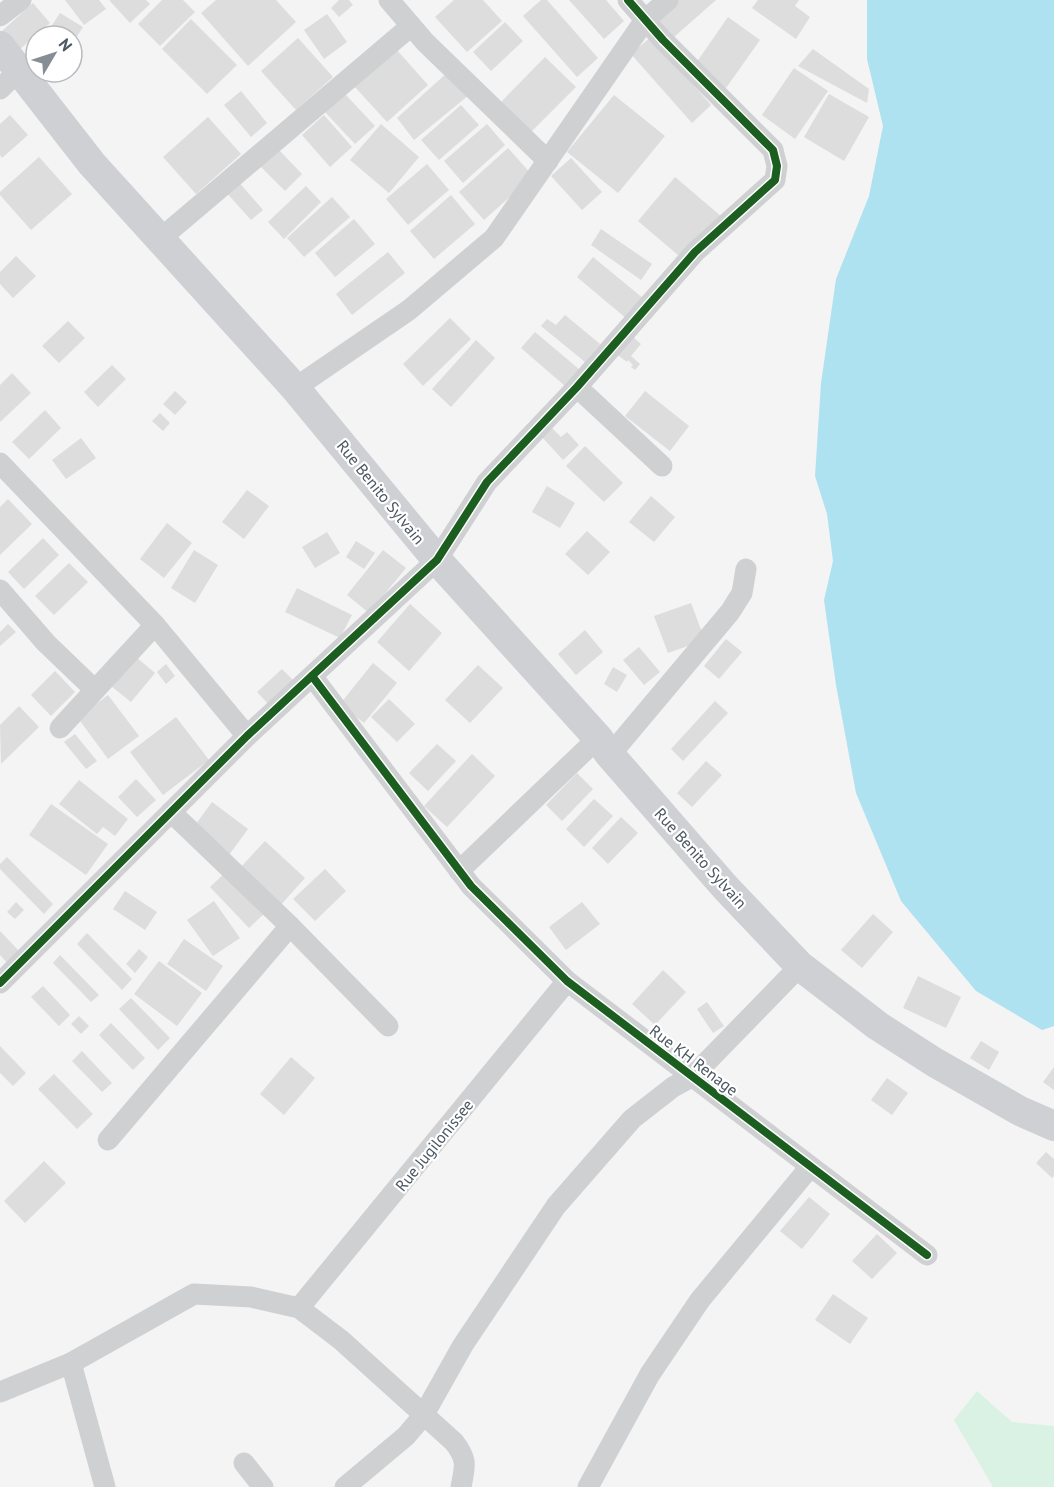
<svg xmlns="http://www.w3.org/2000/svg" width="1054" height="1487" viewBox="0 0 1054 1487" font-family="'PT Sans',sans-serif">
  <rect width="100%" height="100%" fill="#f4f4f4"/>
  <path fill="#d9f2e3" d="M977,1391L1012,1422L1054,1426V1487H993L954,1420Z"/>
  <path fill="#aee2f0" d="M867,0H1054V1026L1042,1030L976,991L901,901L856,793L836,685L824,600L833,561L827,514L815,476L821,383L836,279L869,196L883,126L867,59Z"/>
  <g fill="#ddddde">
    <path d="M65,0H99L106,9L84,25Z"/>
    <path d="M109,0H146L150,4L130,23Z"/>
    <path d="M162,0H183L195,12L160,46L138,24Z"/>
    <path d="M216,0H276L296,22L248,66L201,13Z"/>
    <path d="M339,0H349L353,5L339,17L331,8Z"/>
    <path d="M454,0H483L502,21L467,52L435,17Z"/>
    <path d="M541,0H547L598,58L577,77L523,16Z"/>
    <path d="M569,0H606L624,21L604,39Z"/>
    <path d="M670,0H716L674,37L655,14Z"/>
    <path d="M758,0H799L795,6L810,17L796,39L752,8Z"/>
    <path d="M33,3L50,23L19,50L2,31Z"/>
    <path d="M60,13L83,27L72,44V36H45Z"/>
    <path d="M327,14L347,42L324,59L304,30Z"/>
    <path d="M728,17L760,40L726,88L694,66Z"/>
    <path d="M191,19L237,65L207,94L162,49Z"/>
    <path d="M505,22L523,41L491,71L473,52Z"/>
    <path d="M651,37L711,105L692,123L631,54Z"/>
    <path d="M298,38L333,77L296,110L261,71Z"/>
    <path d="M396,49L428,85L387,122L354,86Z"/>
    <path d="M813,49L869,89L867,103L798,66Z"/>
    <path d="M545,57L576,87L530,133L500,103Z"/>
    <path d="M794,68L828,91L795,139L762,115Z"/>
    <path d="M448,72L469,95L414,140L397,118Z"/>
    <path d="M241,91L267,123L251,137L224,105Z"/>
    <path d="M344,93L375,126L355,144L324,111Z"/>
    <path d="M829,94L869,117L844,161L804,137Z"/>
    <path d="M614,95L665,136L618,193L567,152Z"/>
    <path d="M461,105L479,125L439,160L421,140Z"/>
    <path d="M10,115L28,135L2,158L0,155V124Z"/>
    <path d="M324,115L352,147L330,167L302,135Z"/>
    <path d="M208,117L241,154L196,194L163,157Z"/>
    <path d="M381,124L419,157L389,193L350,160Z"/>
    <path d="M487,124L505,145L463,183L444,161Z"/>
    <path d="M276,147L302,174L285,191L258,164Z"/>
    <path d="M508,148L533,176L484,220L459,192Z"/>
    <path d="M39,157L72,194L31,230L0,195V192Z"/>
    <path d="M571,158L602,192L582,210L551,176Z"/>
    <path d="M427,164L449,190L408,225L386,199Z"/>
    <path d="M675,177L722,217L685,261L638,221Z"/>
    <path d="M237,180L263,210L251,220L225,191Z"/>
    <path d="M306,186L321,202L284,239L268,222Z"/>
    <path d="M451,195L475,224L434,259L410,231Z"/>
    <path d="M332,197L350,217L304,257L287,238Z"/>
    <path d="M354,219L375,244L335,277L315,253Z"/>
    <path d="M601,229L652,264L641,280L591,245Z"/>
    <path d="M388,252L405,273L352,315L336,294Z"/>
    <path d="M16,256L36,276L13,298L0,284V272Z"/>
    <path d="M593,257L644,299L627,319L577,277Z"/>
    <path d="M565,315L600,344L585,362L541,326L547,319L556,325Z"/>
    <path d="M450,318L471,339L423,386L403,364Z"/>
    <path d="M68,321L85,338L59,363L42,346Z"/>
    <path d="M535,332L580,370L565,386L521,348Z"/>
    <path d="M630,334L641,344L631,356L640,364L635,370L631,367L633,365L628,360L627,362L615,353Z"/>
    <path d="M476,340L495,358L451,407L432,389Z"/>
    <path d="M112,365L126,379L98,407L84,392Z"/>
    <path d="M12,373L31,393L0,422V385Z"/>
    <path d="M175,391L187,402L175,415L163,404Z"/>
    <path d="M645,391L689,426L670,451L625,416Z"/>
    <path d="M45,410L61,428L29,459L12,442Z"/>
    <path d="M160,413L170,423L163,431L152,421Z"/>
    <path d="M552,428L561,437L567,432L579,445L563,460L542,437Z"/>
    <path d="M81,438L96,458L66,479L52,460Z"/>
    <path d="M585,446L623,483L604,502L566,466Z"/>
    <path d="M547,486L575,503L560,528L532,512Z"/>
    <path d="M247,490L269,506L244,539L222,522Z"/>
    <path d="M651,496L675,517L654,542L629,522Z"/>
    <path d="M8,499L32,524L0,555V507Z"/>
    <path d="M167,523L192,543L164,578L140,559Z"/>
    <path d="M587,531L610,552L588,575L565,554Z"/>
    <path d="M327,532L340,553L315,568L302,547Z"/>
    <path d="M43,538L59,555L24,589L8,572Z"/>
    <path d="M356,541L375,553L364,569L346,557Z"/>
    <path d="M194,550L218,565L195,603L171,588Z"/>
    <path d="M383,550L406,568L369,613L347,595Z"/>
    <path d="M69,563L88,582L54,615L35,596Z"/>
    <path d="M297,588L352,615L340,638L285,612Z"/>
    <path d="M691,603L705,640L668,653L654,616Z"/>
    <path d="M410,604L442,633L409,671L377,642Z"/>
    <path d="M8,624L16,632L0,646V632Z"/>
    <path d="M585,630L603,652L576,675L558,654Z"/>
    <path d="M726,639L742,652L719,679L704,666Z"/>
    <path d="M639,647L660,672L644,685L623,660Z"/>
    <path d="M136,657L155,673L131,702L111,686Z"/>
    <path d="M373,663L397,683L364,723L340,704Z"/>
    <path d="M166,664L175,676L166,684L157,672Z"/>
    <path d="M478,665L503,688L470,723L445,700Z"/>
    <path d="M613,667L627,675L617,692L604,684Z"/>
    <path d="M282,669L297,684L272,708L257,692Z"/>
    <path d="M55,671L75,692L51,716L31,695Z"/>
    <path d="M108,695L139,736L108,759L78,718Z"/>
    <path d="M389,699L415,724L397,742L371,717Z"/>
    <path d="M715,701L728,713L683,761L671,749Z"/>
    <path d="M19,706L39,727L1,764L0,725Z"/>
    <path d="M176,717L209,760L163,795L130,752Z"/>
    <path d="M75,734L97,761L86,769L64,742Z"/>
    <path d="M437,744L456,761L428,791L409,773Z"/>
    <path d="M472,754L495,776L447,827L424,806Z"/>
    <path d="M706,761L722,775L692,807L677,793Z"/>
    <path d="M577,773L593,789L562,821L546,805Z"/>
    <path d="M136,779L156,800L137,817L118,797Z"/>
    <path d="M79,780L128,819L115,836L103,827L97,834L59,804Z"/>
    <path d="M594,799L613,816L584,847L566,829Z"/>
    <path d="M212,802L248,829L229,855L193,828Z"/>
    <path d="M51,804L108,844L86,875L29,835Z"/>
    <path d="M621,817L638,833L608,864L592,848Z"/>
    <path d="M265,841L305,878L279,907L238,870Z"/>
    <path d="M7,857L53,904L44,914L0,869V864Z"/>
    <path d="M325,869L346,891L315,921L293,899Z"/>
    <path d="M227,871L266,912L249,928L210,887Z"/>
    <path d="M125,891L157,912L145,930L113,909Z"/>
    <path d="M214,901L240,938L213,956L187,920Z"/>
    <path d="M16,902L24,910L15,919L7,912Z"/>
    <path d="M582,902L600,924L566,950L549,927Z"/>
    <path d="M873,914L893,932L862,968L841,950Z"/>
    <path d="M0,931L21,953L9,965L0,955Z"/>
    <path d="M87,933L132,979L122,990L77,944Z"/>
    <path d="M184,939L223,966L206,991L167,964Z"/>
    <path d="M139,949L148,957L135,973L126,964Z"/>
    <path d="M60,955L99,995L91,1002L53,963Z"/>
    <path d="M159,961L202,993L177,1026L134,994Z"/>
    <path d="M663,970L686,992L655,1025L632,1004Z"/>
    <path d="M918,976L961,997L946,1028L903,1008Z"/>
    <path d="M43,986L70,1015L59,1026L31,997Z"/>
    <path d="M131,998L170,1038L158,1050L119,1009Z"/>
    <path d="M707,1002L724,1026L713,1033L697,1009Z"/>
    <path d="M79,1016L89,1026L81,1034L71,1024Z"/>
    <path d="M111,1023L145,1058L133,1070L99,1035Z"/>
    <path d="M981,1041L999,1052L989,1070L970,1058Z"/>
    <path d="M0,1046L26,1073L13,1086L0,1073Z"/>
    <path d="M82,1051L112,1083L102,1092L72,1061Z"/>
    <path d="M291,1057L315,1078L284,1115L260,1094Z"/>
    <path d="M1054,1067V1090L1043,1082Z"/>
    <path d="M54,1074L93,1114L77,1129L38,1089Z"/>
    <path d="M887,1078L908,1093L892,1115L871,1100Z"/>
    <path d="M1046,1152L1054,1159V1176L1052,1178L1036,1163Z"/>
    <path d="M44,1161L66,1183L25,1223L4,1201Z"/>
    <path d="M809,1197L830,1214L802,1249L780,1231Z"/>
    <path d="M877,1234L897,1253L872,1279L852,1261Z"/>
    <path d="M833,1294L868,1318L850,1344L815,1320Z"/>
  </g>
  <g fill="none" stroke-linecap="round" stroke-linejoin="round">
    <g stroke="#ced0d2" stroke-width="21">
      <path d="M389,0L425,42L548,161"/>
      <path d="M0,16L21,0"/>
      <path d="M0,89L18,71"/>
      <path d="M160,239L411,26"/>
      <path d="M577,387L662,466"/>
      <path d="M295,388L409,310L494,238L645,20L668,0"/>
      <path d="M0,463L155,625L247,736"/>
      <path d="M0,590L46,643L95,690"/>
      <path d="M312,676L471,886L567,981L927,1255"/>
      <path d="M60,728L155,625"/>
      <path d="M610,755L730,612L742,593L746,569"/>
      <path d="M171,812L290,926L388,1026"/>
      <path d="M459,871L598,738"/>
      <path d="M0,983L247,736L437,560L487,482L577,387L695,252L775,180L777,166L773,150L663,40L628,0"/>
      <path d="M108,1140L290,926"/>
      <path d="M299,1308L567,981"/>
      <path d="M71,1363L105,1487"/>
      <path d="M0,1392L71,1363L194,1294L251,1297L299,1308L341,1340L454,1442C468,1460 465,1466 461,1487"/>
      <path d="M244,1463L263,1487"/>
      <path d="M345,1487L406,1436L423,1416L463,1345L556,1206L632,1119L673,1087L693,1076L800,966"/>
      <path d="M588,1487L650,1374L700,1300L810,1167"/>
    </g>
    <path stroke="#ced0d4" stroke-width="30" d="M0,46L92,164L295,388L437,560L598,738L610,755L725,887L800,966L878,1026L934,1062L1020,1111L1054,1126"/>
    <g stroke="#fff" stroke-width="11">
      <g id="cycleway">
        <path d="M312,676L471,886L567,981L927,1255"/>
        <path d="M0,983L247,736L437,560L487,482L577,387L695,252L775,180L777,166L773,150L663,40L628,0"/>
      </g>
    </g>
    <use href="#cycleway" stroke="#1b5e20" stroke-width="8"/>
  </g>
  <g text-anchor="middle" stroke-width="4.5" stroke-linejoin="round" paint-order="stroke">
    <g font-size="16" fill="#4a5661" stroke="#fff">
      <text transform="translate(381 492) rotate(51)" y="6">Rue Benito Sylvain</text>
      <text transform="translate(701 858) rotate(48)" y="6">Rue Benito Sylvain</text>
      <text transform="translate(694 1060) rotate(37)" y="6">Rue KH Renage</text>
      <text transform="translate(434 1145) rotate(-51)" y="6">Rue Jugilonissee</text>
    </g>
  </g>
  <g transform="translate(54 54) rotate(51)"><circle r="28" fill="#ffffff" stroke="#b7bbc0" stroke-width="1.5"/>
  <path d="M0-4.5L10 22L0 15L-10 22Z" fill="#868d94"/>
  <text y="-9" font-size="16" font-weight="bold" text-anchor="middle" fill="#4a5661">N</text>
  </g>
</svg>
